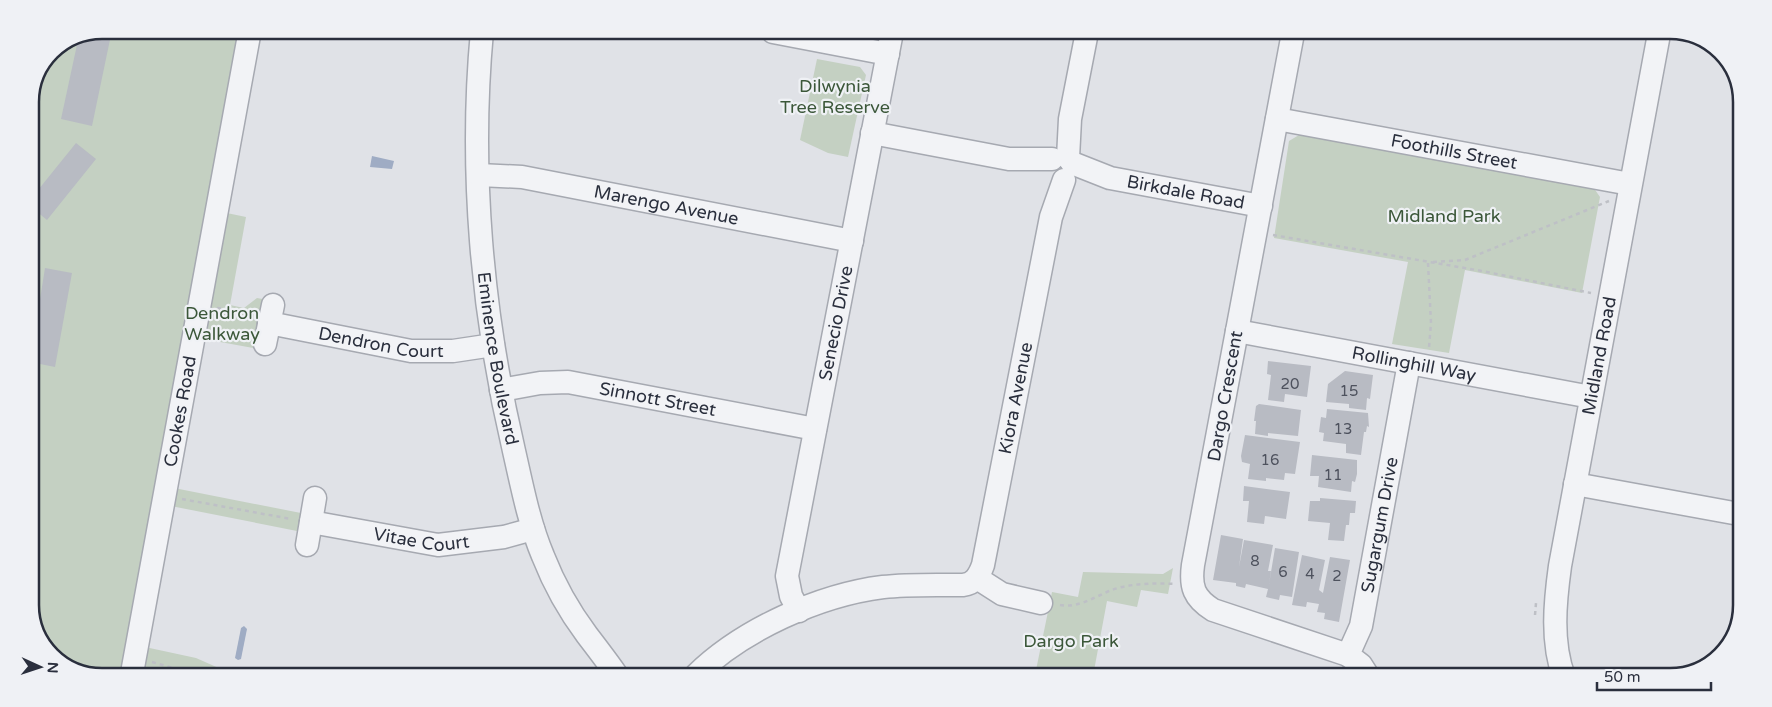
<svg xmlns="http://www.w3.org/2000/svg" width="1772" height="707" viewBox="0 0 1772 707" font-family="'Varela Round',sans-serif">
  <rect width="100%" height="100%" fill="#e0e2e7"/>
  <g fill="#c4d0c2">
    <path d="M102,30H244L124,673H78L45,649L30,610V97L51,51Z"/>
    <path d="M817,59L860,67L866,75L848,157L828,153L800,140Z"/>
    <path d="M1304,132L1591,184L1600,197L1582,293L1465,270L1449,353L1392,344L1408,262L1274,238L1289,141Z"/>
    <path d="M222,212L246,217L230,305L244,308L257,298L268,300L259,349L198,338Z"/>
    <path d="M174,488L306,514L302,532L171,506Z"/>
    <path d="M1173,568L1168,594L1141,590L1137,607L1107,601L1093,676L1035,675L1052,592L1078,597L1083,572L1163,574Z"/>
    <path d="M145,647L196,658L230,673H154L141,670Z"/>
  </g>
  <g fill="#9facc4">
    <path d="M372,156L394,161L392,169L370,167Z"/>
    <path d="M244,626L247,629L241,659L238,660L235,658L241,628Z"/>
  </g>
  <g fill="#b8bbc3">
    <path d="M102,30H112L92,126L61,119L78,40Z"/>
    <path d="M76,143L96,159L47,220L30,206V200Z"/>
    <path d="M45,268L72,273L55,367L30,362Z"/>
    <path d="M1268,361L1311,366L1307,397L1285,394L1284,402L1268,400L1271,375L1267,374Z"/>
    <path d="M1345,371L1373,375L1370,399L1367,398L1366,410L1349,408V404L1326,402L1328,384Z"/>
    <path d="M1259,404L1301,410L1298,436L1268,433V436L1255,434L1256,421H1254L1256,406Z"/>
    <path d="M1327,409L1368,413L1369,427L1367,426L1366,432H1364L1361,455L1346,453V444L1323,441L1324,433L1319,432L1321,417L1326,418Z"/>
    <path d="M1245,435L1300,442L1295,474L1285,473L1284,480L1266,478V481L1248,479L1250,464L1242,462L1241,456Z"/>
    <path d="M1312,455L1357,460V474L1355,482L1352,481L1351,492L1318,487L1319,476H1310Z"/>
    <path d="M1244,486L1290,492L1286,519L1265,516L1264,524L1247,522L1249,501H1243Z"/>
    <path d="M1320,498L1356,501L1355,513H1350L1349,525H1346L1344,541L1328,540L1330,523L1308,521L1310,501H1320Z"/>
    <path d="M1221,535L1243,539L1239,567L1244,540L1273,545L1268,571H1271L1269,584L1275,548L1299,552L1292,597L1280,595L1279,600L1266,597L1268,589L1246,584L1245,588L1236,586V583L1213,580Z"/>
    <path d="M30,551L38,552L31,591H30Z"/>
    <path d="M1302,555L1325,560L1319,590L1323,593L1330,557L1350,560L1339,622L1324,619L1325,613L1317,612L1319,604L1307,602L1306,607L1292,605Z"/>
  </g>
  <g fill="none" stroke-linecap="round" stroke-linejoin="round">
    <g stroke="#a6a9b1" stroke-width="25">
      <g id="minor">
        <path id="s1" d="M482,31C469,170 482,315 514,451C522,486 529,523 543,556C554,584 569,611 587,635C597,648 607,661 616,674"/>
        <path d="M773,32L888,54"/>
        <path d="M1293,33L1193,565C1190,587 1194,598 1213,610L1348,655"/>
        <path id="s2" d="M1277,119L1630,184"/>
        <path d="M872,133L1009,159H1052"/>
        <path d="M1068,158L1070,119L1087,32"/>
        <path id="s3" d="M1072,163L1110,178L1261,206"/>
        <path id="s4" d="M479,175L522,177L852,241"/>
        <path id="s5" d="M269,323L411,351H453L493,345"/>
        <path id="s6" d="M1237,331L1591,397"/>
        <path d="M265,344L273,305"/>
        <path id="s7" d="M501,390L540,383L568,382L815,429"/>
        <path d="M1575,484L1739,514"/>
        <path id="s8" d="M311,522L438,545L504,537L533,529"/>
        <path d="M307,545L315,498"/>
        <path d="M977,578L1002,594L1041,603"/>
        <path id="s9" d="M799,611L791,596L787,576L892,32"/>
        <path id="s10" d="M132,673L250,30"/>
        <path id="s11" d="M696,675C742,630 819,595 883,587C909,584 936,585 963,585C974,584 979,576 983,565L1051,217L1064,180"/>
        <path id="s12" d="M1368,676L1361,665L1348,655L1361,626L1409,363"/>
        <path id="s13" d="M1564,677C1551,642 1555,602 1560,566L1659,34"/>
      </g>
    </g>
    <g stroke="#bec0c6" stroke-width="2.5" stroke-dasharray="4 4" stroke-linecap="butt">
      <path d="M1273,235L1482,271L1591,293"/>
      <path d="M1433,262L1465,260L1609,201"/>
      <path d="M1428,263L1431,323L1429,348"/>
      <path d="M217,308L240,311"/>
      <path d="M182,499L291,519"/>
      <path d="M1060,605C1078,608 1093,598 1109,591C1129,583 1154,583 1176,584"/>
      <path d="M1535,615L1536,603"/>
      <path d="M152,662L173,668L180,673"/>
    </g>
    <use href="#minor" stroke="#f2f3f6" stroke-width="22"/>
  </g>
  <g text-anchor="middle" stroke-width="4.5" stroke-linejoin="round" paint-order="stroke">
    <g font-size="15" fill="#4e525e">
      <text x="1290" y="389">20</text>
      <text x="1349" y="396">15</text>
      <text x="1343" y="434">13</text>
      <text x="1270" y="465">16</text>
      <text x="1333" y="480">11</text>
      <text x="1255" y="566">8</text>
      <text x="1283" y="577">6</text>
      <text x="1310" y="579">4</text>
      <text x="1337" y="581">2</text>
    </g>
    <g font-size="18" fill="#3b5739" stroke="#eff1f5">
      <text x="835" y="92">Dilwynia<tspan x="835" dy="21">Tree Reserve</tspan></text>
      <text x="1444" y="222">Midland Park</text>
      <text x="222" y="319">Dendron<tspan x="222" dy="21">Walkway</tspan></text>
      <text x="1071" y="647">Dargo Park</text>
    </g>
    <g font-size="18" fill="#2a2f3d" stroke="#eff1f5">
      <text dy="6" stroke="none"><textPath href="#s2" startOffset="180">Foothills Street</textPath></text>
      <text dy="6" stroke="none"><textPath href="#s3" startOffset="118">Birkdale Road</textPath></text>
      <text dy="6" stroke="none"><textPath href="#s4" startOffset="190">Marengo Avenue</textPath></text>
      <text dy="6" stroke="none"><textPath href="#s9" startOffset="295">Senecio Drive</textPath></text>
      <text dy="6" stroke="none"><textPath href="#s5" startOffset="114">Dendron Court</textPath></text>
      <text dy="6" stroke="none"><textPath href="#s13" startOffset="326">Midland Road</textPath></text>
      <text dy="6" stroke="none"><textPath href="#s1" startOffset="329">Eminence Boulevard</textPath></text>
      <text dy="6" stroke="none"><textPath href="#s6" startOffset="180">Rollinghill Way</textPath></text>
      <text transform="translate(1225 396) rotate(-80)" y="6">Dargo Crescent</text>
      <text dy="6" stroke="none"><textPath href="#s7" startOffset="159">Sinnott Street</textPath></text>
      <text dy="6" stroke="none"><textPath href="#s11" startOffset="490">Kiora Avenue</textPath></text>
      <text dy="6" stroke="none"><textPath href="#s10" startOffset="266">Cookes Road</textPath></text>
      <text dy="6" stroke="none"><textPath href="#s12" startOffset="164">Sugargum Drive</textPath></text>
      <text dy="6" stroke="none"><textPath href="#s8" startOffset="112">Vitae Court</textPath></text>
    </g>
  </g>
  <path d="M0 0H1772V707H0ZM102 39H1670A63 63 0 0 1 1733 102V605A63 63 0 0 1 1670 668H102A63 63 0 0 1 39 605V102A63 63 0 0 1 102 39Z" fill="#eff1f5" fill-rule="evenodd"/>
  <path fill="none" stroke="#2a2f3d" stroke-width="2.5" d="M102 39H1670A63 63 0 0 1 1733 102V605A63 63 0 0 1 1670 668H102A63 63 0 0 1 39 605V102A63 63 0 0 1 102 39Z"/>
  <g transform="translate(40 667) rotate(93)" stroke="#eff1f5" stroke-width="4" paint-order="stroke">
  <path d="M0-4L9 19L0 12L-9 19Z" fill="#2a2f3d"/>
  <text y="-8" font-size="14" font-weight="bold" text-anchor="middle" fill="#2a2f3d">N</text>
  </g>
  <path d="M1597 682v8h114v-8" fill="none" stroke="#2a2f3d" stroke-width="2.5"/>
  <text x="1604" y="682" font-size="15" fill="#2a2f3d" stroke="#eff1f5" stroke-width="4" paint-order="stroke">50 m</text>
</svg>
